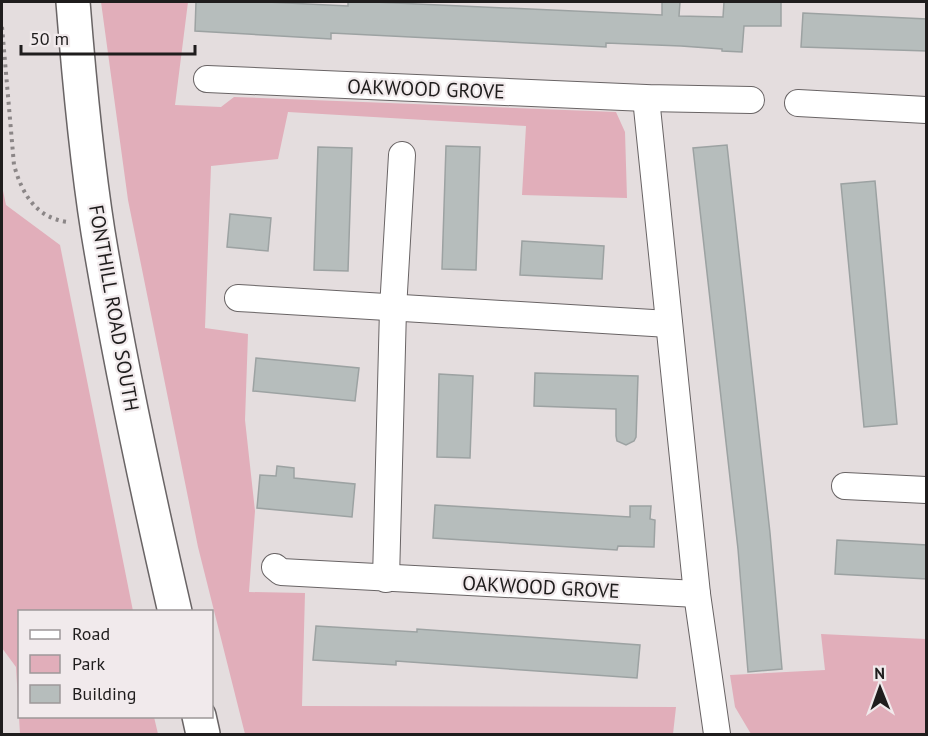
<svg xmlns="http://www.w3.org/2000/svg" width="928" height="736" viewBox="0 0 928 736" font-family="'PT Sans',sans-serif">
  <rect width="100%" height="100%" fill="#e4ddde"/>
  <g fill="#e1aeba">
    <path d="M101,2H188L175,105L221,107L234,97L616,112L625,132L627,198L522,195L526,126L288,112L278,159L211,166L205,328L248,334L245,420L255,511L249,592L305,593L302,706L676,707L673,734H245L198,547L128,200Z"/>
    <path d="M2,186L6,205L60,245L133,611L20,612V716L154,717L158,734H20L16,667L2,648Z"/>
    <path d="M821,634L926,639V734H751L735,707L730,675L825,670Z"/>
  </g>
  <g fill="#b6bdbc" stroke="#9ca2a2" stroke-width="1.5">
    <path d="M196,2H267L348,6V2H374L662,15V2H680L679,16L723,17L724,2H781V26H744L742,52L722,51V49L681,46L606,43V47L331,33V39L195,31Z"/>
    <path d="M803,13L927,19V51L801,47Z"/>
    <path d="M727,145L770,533L782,669L748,672L738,549L693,148Z"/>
    <path d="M446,146L480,147L476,270L442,269Z"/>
    <path d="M318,147L352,148L348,271L314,270Z"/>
    <path d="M875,181L897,424L864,427L841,184Z"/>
    <path d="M230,214L271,218L268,251L227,247Z"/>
    <path d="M522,241L604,246L602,279L520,275Z"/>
    <path d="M256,358L359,368L355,401L253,391Z"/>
    <path d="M535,373L638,376L636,437L634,441L626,445L617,441L616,436V409L534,406Z"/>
    <path d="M439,374L473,376L470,458L437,457Z"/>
    <path d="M277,466L294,468V478L355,484L352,517L257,508L260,475L276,476Z"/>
    <path d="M435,505L630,517V506H651L650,519L655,520L654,547L618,546L617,550L433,538Z"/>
    <path d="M837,540L927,545V579L835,574Z"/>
    <path d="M316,626L417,632V629L640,645L637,678L396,661V665L313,660Z"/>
  </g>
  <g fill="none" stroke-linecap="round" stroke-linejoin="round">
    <g stroke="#696465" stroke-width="28">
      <g id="minor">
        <path d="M207,79L646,98L751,100"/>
        <path d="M646,98L697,594L717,734"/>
        <path d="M798,103L926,110"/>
        <path d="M238,298L669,324"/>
        <path d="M845,486L926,490"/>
        <path d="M275,567L281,572L697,594"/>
        <path d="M386,579L393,309L402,155"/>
      </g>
    </g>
    <g stroke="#696465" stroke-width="36">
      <g id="secondary">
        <path d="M73,2C79,78 86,156 98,232C119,359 146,486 175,612"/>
        <path d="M199,716L203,734"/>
      </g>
    </g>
    <path stroke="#8b8687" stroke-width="4" stroke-dasharray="3 4.5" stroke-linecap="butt" d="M2,27L14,165C22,194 36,218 68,222"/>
    <use href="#minor" stroke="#fff" stroke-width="26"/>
    <use href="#secondary" stroke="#fff" stroke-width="33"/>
  </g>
  <g text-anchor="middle" stroke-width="4.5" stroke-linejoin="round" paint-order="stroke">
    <g font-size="20" fill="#1f1d1d" stroke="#f1eaec">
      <text transform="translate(426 89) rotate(2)" y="7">OAKWOOD GROVE</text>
      <text transform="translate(114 308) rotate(80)" y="7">FONTHILL ROAD SOUTH</text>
      <text transform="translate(541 587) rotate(3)" y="7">OAKWOOD GROVE</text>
    </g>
  </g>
  <rect width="928" height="736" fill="none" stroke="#1f1d1d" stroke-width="6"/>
  <rect x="18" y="610" width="195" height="108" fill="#f1eaec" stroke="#9d9899" stroke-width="1.5"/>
  <rect x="30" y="630" width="30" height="9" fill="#ffffff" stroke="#9d9899" stroke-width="1.5"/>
  <text x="72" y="640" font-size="18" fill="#1f1d1d">Road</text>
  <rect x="30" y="655" width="30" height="18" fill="#e1aeba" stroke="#9d9899" stroke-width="1.5"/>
  <text x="72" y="670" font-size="18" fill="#1f1d1d">Park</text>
  <rect x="30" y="685" width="30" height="18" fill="#b6bdbc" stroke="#9d9899" stroke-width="1.5"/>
  <text x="72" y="700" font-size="18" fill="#1f1d1d">Building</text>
  <g transform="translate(880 688) rotate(359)" stroke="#f1eaec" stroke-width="4.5" paint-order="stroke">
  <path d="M0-4.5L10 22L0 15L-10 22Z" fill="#1f1d1d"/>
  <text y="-9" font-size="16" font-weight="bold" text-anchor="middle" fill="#1f1d1d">N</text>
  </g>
  <path d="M21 45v9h174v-9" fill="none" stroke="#1f1d1d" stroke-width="3"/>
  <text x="30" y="45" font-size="18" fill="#1f1d1d" stroke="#f1eaec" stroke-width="4.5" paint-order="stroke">50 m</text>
</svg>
